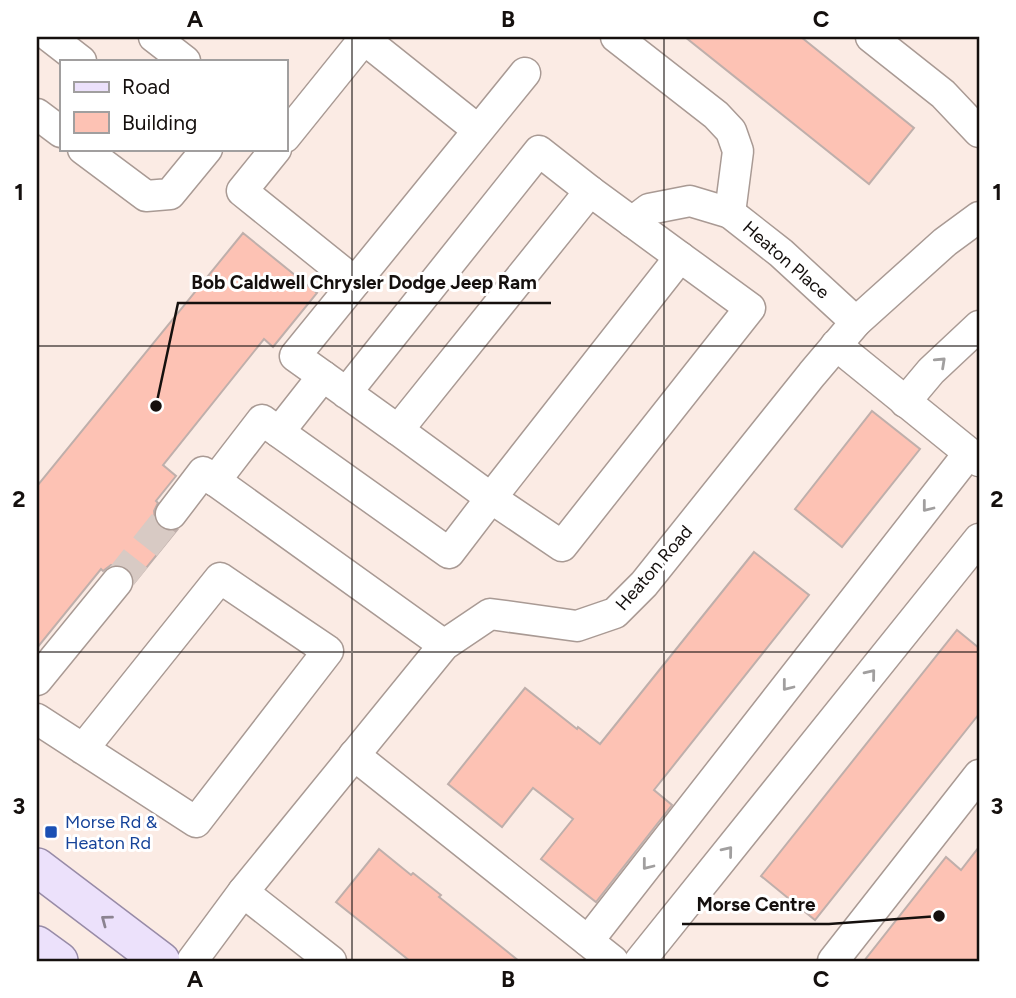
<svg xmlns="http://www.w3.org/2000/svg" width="1016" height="998" viewBox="0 0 1016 998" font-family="Figtree,sans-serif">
  <rect width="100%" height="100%" fill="#fbebe4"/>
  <g fill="#fdc2b4" stroke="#bfafab" stroke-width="2">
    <path d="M685,37H801L914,128L869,184Z"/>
    <path d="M243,233L317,293L273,347L264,339L163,465L176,476L156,501L158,503L154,511L155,520L161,528L168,531L177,530L134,583L133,575L129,569L120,565H111L103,571L101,569L37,648V486Z"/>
    <path d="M872,411L920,449L842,547L795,509Z"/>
    <path d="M754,552L809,595L654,790L672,805L596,902L541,859L573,819L533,788L502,827L448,784L525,688L577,729L578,727L600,744Z"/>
    <path d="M957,630L979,648V714L815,920L761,876Z"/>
    <path d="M979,847V961H864L946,857L961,870Z"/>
    <path d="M379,849L411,875L413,873L441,895L439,897L519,961H410L336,902Z"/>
  </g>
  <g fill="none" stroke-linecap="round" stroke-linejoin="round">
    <path stroke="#d8cac4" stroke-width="30" stroke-dasharray="30 15" stroke-linecap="butt" d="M117,582L171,514"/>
    <g stroke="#a99a94" stroke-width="33">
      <g id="minor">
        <path d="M50,37L81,61"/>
        <path d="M154,37L185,61"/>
        <path d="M616,37L716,115L731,131L738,151L730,213"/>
        <path d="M871,37L943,94L979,132"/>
        <path d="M37,114L61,132"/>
        <path d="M285,137L364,39L478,130"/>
        <path d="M83,149L146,196L170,194L207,149"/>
        <path d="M276,149L242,191L355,282"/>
        <path d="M632,222L649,209L690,201L730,213L781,253L856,322"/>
        <path d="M836,345L979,461"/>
        <path d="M323,376L295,356L525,73"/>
        <path d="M905,402L931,371L979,326"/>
        <path d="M398,430L491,498L680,257L590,191"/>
        <path d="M279,432L323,376L398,430L590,191L539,151L346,393"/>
        <path d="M215,481L262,420L449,553L491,498L562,546L750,308L680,257"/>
        <path d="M171,514L203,472L444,645"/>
        <path d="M37,680L117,582"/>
        <path d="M37,719L196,822L328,651L220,578L83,749"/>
        <path d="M354,755L613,961"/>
        <path d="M243,892L331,961"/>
        <path d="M588,941L969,453"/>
        <path d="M192,961L243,892L444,645L490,614L577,626L615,613L644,584L812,374L856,322L945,242L979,217"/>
        <path d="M640,961L979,539"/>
        <path d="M833,961L979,775"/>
      </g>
    </g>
    <g stroke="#988ba7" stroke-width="40">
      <g id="major">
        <path d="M37,867L161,961"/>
        <path d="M37,945L59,961"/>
      </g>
    </g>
    <use href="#minor" stroke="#fff" stroke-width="30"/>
    <use href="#major" stroke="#ece1fb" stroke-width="37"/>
  </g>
  <defs><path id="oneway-chevron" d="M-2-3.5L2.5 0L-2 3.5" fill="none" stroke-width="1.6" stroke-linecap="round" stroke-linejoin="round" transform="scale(1.75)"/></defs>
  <g stroke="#a19f9f">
    <use href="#oneway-chevron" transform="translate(941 362) rotate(-43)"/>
    <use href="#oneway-chevron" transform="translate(927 507) rotate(128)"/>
    <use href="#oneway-chevron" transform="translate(871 674) rotate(-51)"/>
    <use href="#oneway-chevron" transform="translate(787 686) rotate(128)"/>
    <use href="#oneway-chevron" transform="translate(728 851) rotate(-51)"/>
    <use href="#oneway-chevron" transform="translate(647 865) rotate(128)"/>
  </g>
  <use stroke="#8b8390" href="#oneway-chevron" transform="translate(106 920) rotate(-143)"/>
  <path fill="none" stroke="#15100e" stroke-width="2" stroke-opacity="0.55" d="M352,37V961M664,37V961M37,346H979M37,652H979"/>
  <rect fill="#1a4fb4" stroke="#fff" stroke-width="2.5" x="44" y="825" width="14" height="14" rx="3.5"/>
  <g text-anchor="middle" stroke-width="6" stroke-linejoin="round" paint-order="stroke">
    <g font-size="18" fill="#15100e" stroke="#fff">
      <text transform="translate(786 260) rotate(41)" y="6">Heaton Place</text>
      <text transform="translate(654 568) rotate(-49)" y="6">Heaton Road</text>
    </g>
    <g font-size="18" fill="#164399" stroke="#fff" text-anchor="start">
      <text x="65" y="828">Morse Rd &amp;<tspan x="65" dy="21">Heaton Rd</tspan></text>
    </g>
  </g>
  <path fill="none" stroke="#15100e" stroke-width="2.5" d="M156 406L178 303H551M939 916L829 924H682"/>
  <g fill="#15100e" stroke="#fff" stroke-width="2.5">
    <circle cx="156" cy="406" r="7"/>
    <circle cx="939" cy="916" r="7"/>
  </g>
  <g font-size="19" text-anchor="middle" font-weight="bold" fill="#15100e" stroke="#fff" stroke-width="6" stroke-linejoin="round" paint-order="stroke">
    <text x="364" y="289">Bob Caldwell Chrysler Dodge Jeep Ram</text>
    <text x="756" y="911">Morse Centre</text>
  </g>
  <rect width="1016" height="998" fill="none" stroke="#ffffff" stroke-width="77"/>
  <rect x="60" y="60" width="228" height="91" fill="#ffffff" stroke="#a19f9f" stroke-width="2"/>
  <rect x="74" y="82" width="35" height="10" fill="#ece1fb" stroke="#a19f9f" stroke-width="2"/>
  <text x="122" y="94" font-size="21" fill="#15100e">Road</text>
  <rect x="74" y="112" width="35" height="21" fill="#fdc2b4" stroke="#a19f9f" stroke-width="2"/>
  <text x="122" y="130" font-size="21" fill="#15100e">Building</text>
  <rect x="38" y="38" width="940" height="922" fill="none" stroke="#15100e" stroke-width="2.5"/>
  <g font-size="23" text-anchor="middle" font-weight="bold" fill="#15100e">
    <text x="195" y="27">A</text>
    <text x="508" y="27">B</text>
    <text x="821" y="27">C</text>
    <text x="19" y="200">1</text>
    <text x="997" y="200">1</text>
    <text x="19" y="507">2</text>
    <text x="997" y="507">2</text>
    <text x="19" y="814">3</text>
    <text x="997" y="814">3</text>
    <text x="195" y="987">A</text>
    <text x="508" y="987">B</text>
    <text x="821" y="987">C</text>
  </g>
</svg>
